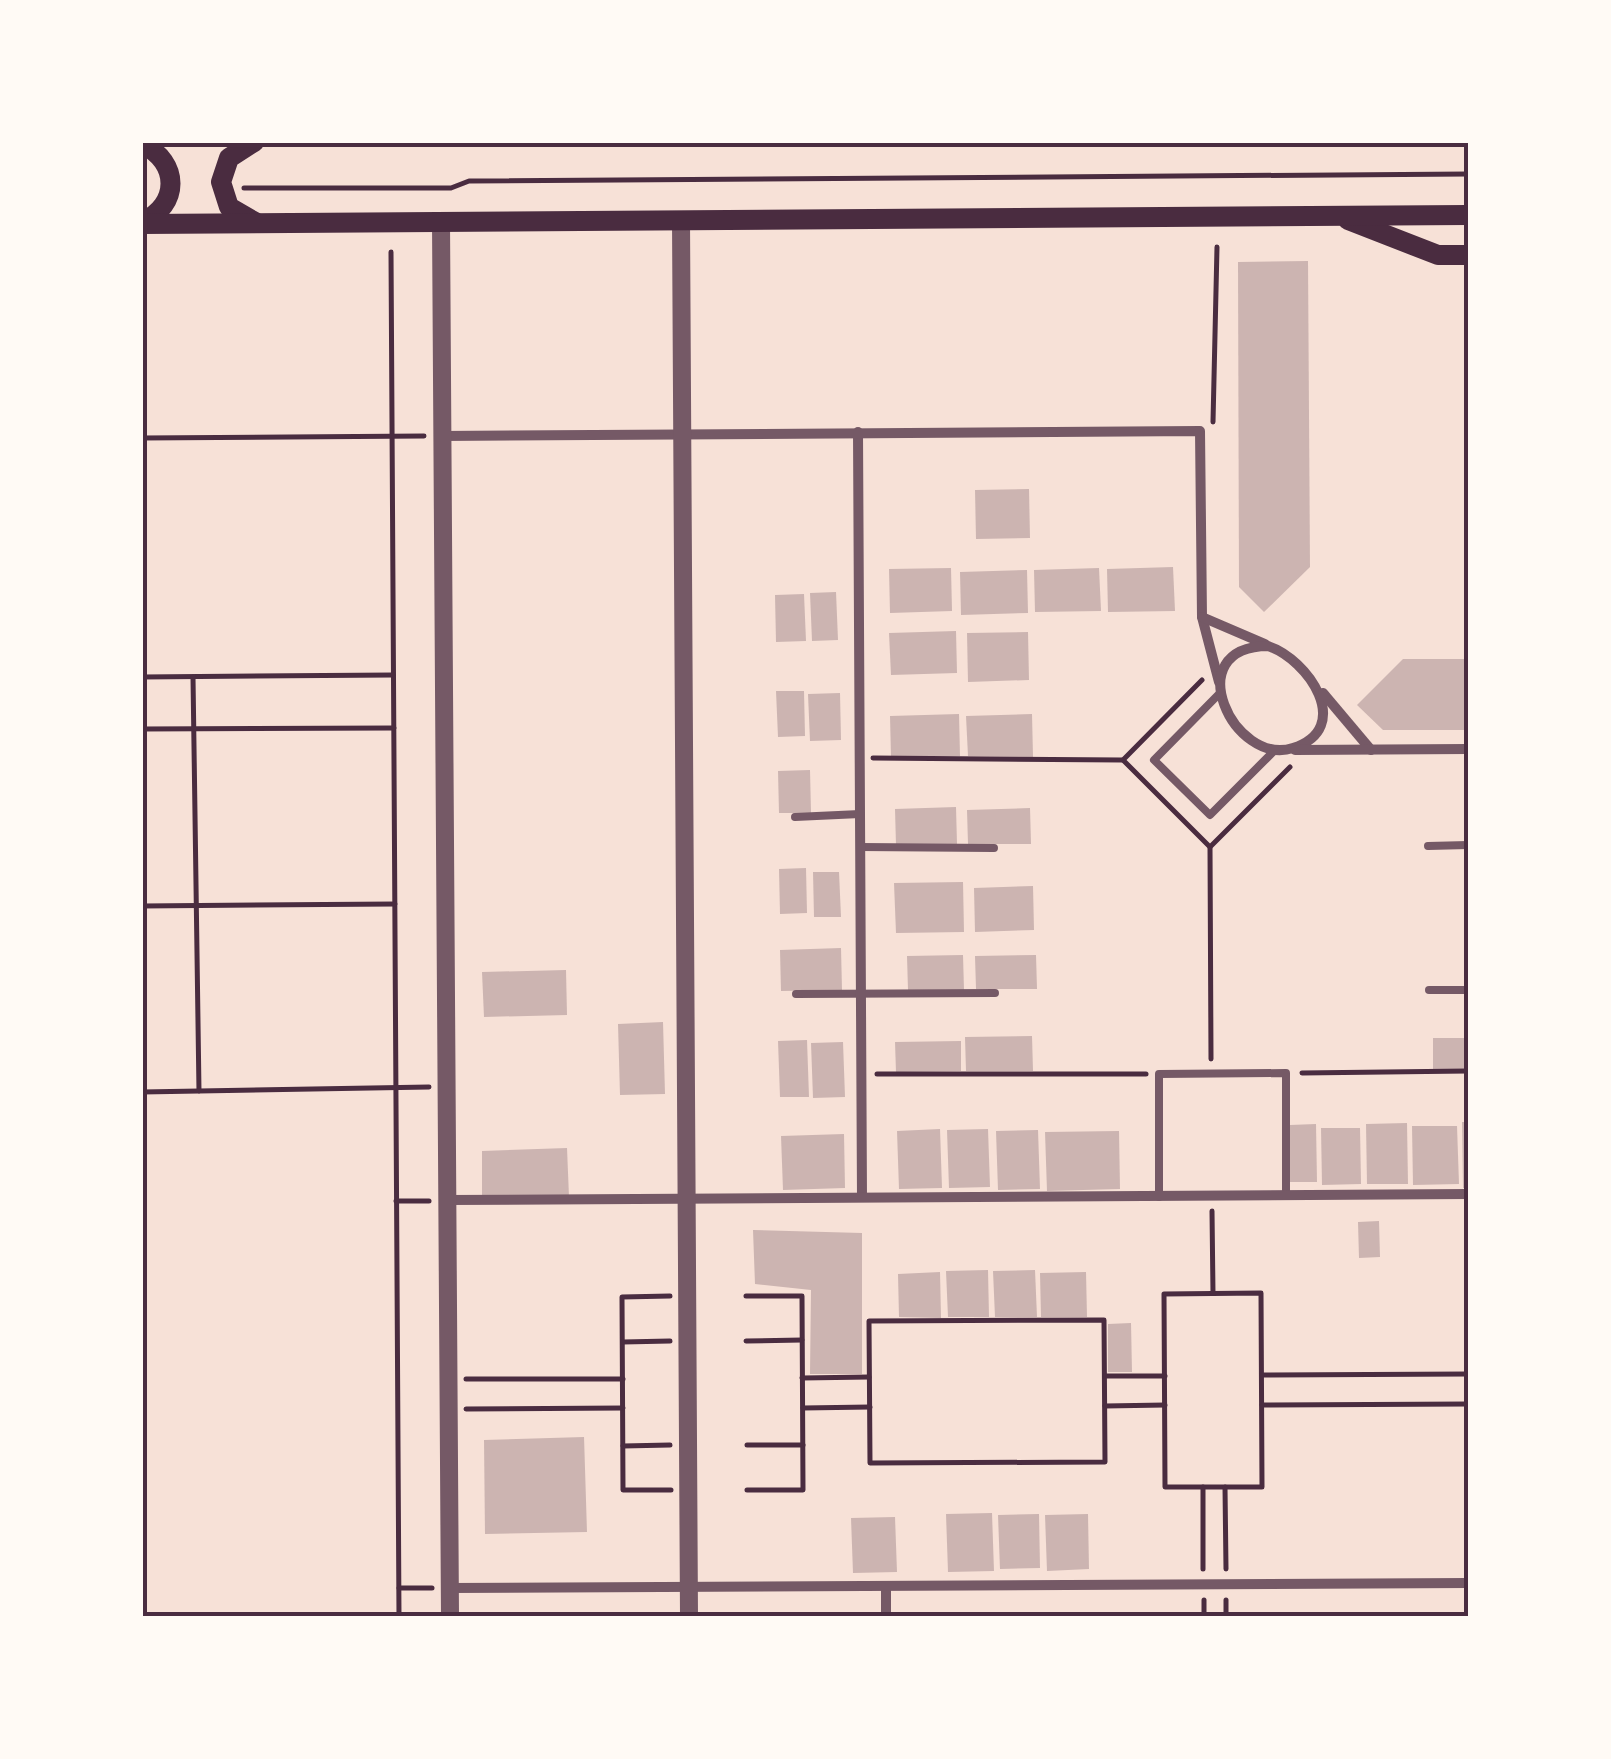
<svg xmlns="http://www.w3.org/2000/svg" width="1611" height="1759" viewBox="0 0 1611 1759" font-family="'Open Sans',sans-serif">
  <rect width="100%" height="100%" fill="#f7e1d7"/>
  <g fill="#ccb4b1">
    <path d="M1308,261L1310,567L1264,612L1239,587L1238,262Z"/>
    <path d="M1029,489L1030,538L976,539L975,490Z"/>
    <path d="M1173,567L1175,611L1108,612L1107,569Z"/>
    <path d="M951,568L952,611L890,613L889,569Z"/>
    <path d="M1099,568L1101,611L1035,612L1034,570Z"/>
    <path d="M1027,570L1028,613L961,615L960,572Z"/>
    <path d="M836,592L838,640L812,641L810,593Z"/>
    <path d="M804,594L806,641L776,642L775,595Z"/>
    <path d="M956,631L957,673L891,675L889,633Z"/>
    <path d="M1028,632L1029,680L968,682L967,633Z"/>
    <path d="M1403,659H1468V730H1383L1357,705Z"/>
    <path d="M776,691H804L805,736L778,737Z"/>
    <path d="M840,693L841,740L810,741L808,694Z"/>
    <path d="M959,714L960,756L891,757L890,716Z"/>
    <path d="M1032,714L1033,757L968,756L966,716Z"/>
    <path d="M810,770L811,813H779L778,771Z"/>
    <path d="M956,807L957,844L896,845L895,809Z"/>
    <path d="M1030,808L1031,844H968L967,810Z"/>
    <path d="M806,868L807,913L780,914L779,869Z"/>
    <path d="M813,872H839L841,917H814Z"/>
    <path d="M963,882L964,932L896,933L894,883Z"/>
    <path d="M1033,886L1034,930L975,932L974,888Z"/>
    <path d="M841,948L842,990L781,991L780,950Z"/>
    <path d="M963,955L964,990H908L907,956Z"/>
    <path d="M1036,955L1037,989H976L975,956Z"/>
    <path d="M566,970L567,1015L484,1017L482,972Z"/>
    <path d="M663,1022L665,1094L620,1095L618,1024Z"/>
    <path d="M1032,1036L1033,1071H966L965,1037Z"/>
    <rect x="1433" y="1038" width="35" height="31"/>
    <path d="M807,1040L809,1097H780L778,1041Z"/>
    <path d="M961,1041V1071L896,1072L895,1042Z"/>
    <path d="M843,1042L845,1097L813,1098L811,1043Z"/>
    <path d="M1462,1122H1468V1188H1463Z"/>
    <path d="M1407,1123L1408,1184H1367L1366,1124Z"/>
    <path d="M1316,1124L1317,1182H1290V1125Z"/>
    <path d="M1412,1126H1457L1459,1184L1413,1185Z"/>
    <path d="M1321,1128H1360L1361,1184L1322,1185Z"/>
    <path d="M940,1129L942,1188L899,1189L897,1131Z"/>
    <path d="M988,1129L990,1187L949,1188L947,1130Z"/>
    <path d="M1038,1130L1040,1189L998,1190L996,1131Z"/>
    <path d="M1119,1131L1120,1189L1047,1191L1045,1132Z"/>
    <path d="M844,1134L845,1188L783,1190L781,1136Z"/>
    <path d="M567,1148L569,1197H482V1151Z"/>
    <path d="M1379,1221L1380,1257L1359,1258L1358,1222Z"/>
    <path d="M753,1230L862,1233V1374H810L811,1290L755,1284Z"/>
    <path d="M988,1270L989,1317H948L946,1271Z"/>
    <path d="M1035,1270L1037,1317H995L993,1271Z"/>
    <path d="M940,1272L941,1318L899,1317L898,1274Z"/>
    <path d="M1086,1272L1087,1317H1041L1040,1273Z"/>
    <path d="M1131,1323L1132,1372H1108V1324Z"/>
    <path d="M584,1437L587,1532L485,1534L484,1440Z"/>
    <path d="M992,1513L994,1571L948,1572L946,1514Z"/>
    <path d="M1039,1514L1040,1568L1000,1569L998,1515Z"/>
    <path d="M1088,1514L1089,1569L1047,1571L1045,1515Z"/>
    <path d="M895,1517L897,1572L853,1573L851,1518Z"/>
  </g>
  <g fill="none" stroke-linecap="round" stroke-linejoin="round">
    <g stroke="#4a2c40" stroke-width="5">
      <path d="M244,188H451L469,181L1468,174"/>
      <path d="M391,252L399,1616"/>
      <path d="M1213,422L1217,247"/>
      <path d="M142,438L424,436"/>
      <path d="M142,677L393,675"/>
      <path d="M193,677L199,1091"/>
      <path d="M1202,680L1123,760L1210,847L1290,767"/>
      <path d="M142,729L394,728"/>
      <path d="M873,758L1122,760"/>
      <path d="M1210,847L1211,1059"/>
      <path d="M142,906L395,904"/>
      <path d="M1302,1073L1468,1071"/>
      <path d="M877,1074H1146"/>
      <path d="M142,1092L429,1087"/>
      <path d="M396,1201H429"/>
      <path d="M1212,1211L1213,1293"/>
      <path d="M1261,1293L1262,1487H1165L1164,1294Z"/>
      <path d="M670,1296L622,1297L623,1490H671"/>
      <path d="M746,1296H802L803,1490H747"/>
      <path d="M1104,1320L1105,1462L870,1463L869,1321Z"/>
      <path d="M746,1341L802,1340"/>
      <path d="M623,1342L670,1341"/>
      <path d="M1262,1375L1468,1374"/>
      <path d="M1105,1376H1165"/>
      <path d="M802,1378L869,1377"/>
      <path d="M466,1379H623"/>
      <path d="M1262,1405L1468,1404"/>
      <path d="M1105,1406L1165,1405"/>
      <path d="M803,1408L870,1407"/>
      <path d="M466,1409L623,1408"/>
      <path d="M747,1445H803"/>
      <path d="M623,1446L670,1445"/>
      <path d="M1203,1487V1569"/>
      <path d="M1225,1487L1226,1569"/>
      <path d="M399,1588H432"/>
      <path d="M1204,1600V1616"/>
      <path d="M1226,1600V1616"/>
    </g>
    <g stroke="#755966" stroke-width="8">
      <path d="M1219,694L1154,760L1210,815L1275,750"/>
      <path d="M795,817L860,814"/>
      <path d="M1428,846L1468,845"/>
      <path d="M860,847L994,848"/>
      <path d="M1429,990H1468"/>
      <path d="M796,994L995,993"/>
      <path d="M1159,1197V1074L1286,1073V1196"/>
    </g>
    <g stroke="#755966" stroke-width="10">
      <path d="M858,432L862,1197"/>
      <path d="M442,436L1200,431L1202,617L1219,682"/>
      <path d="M1202,617L1265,644"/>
      <path d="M1268,646C1308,659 1355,728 1293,748C1234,767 1177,647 1268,646Z"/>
      <path d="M1323,693L1371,750"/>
      <path d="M1295,750L1468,749"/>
      <path d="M447,1200L1468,1194"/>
      <path d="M886,1586V1616"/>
      <path d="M450,1588L1468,1583"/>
    </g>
    <g stroke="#755966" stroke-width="18">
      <path d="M681,220L689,1616"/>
      <path d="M441,222L450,1616"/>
    </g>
    <g stroke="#4a2c40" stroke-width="20">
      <path d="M254,142L229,158L221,182L229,207L255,222"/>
      <path d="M142,144C180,162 180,205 142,222"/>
      <path d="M1348,220L1438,255H1468"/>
      <path d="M142,224L1468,215"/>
    </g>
  </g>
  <rect width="1611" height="1759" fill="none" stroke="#fffaf5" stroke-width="290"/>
  <rect x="145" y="145" width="1321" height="1469" fill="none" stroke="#4a2c40" stroke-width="4"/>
</svg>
